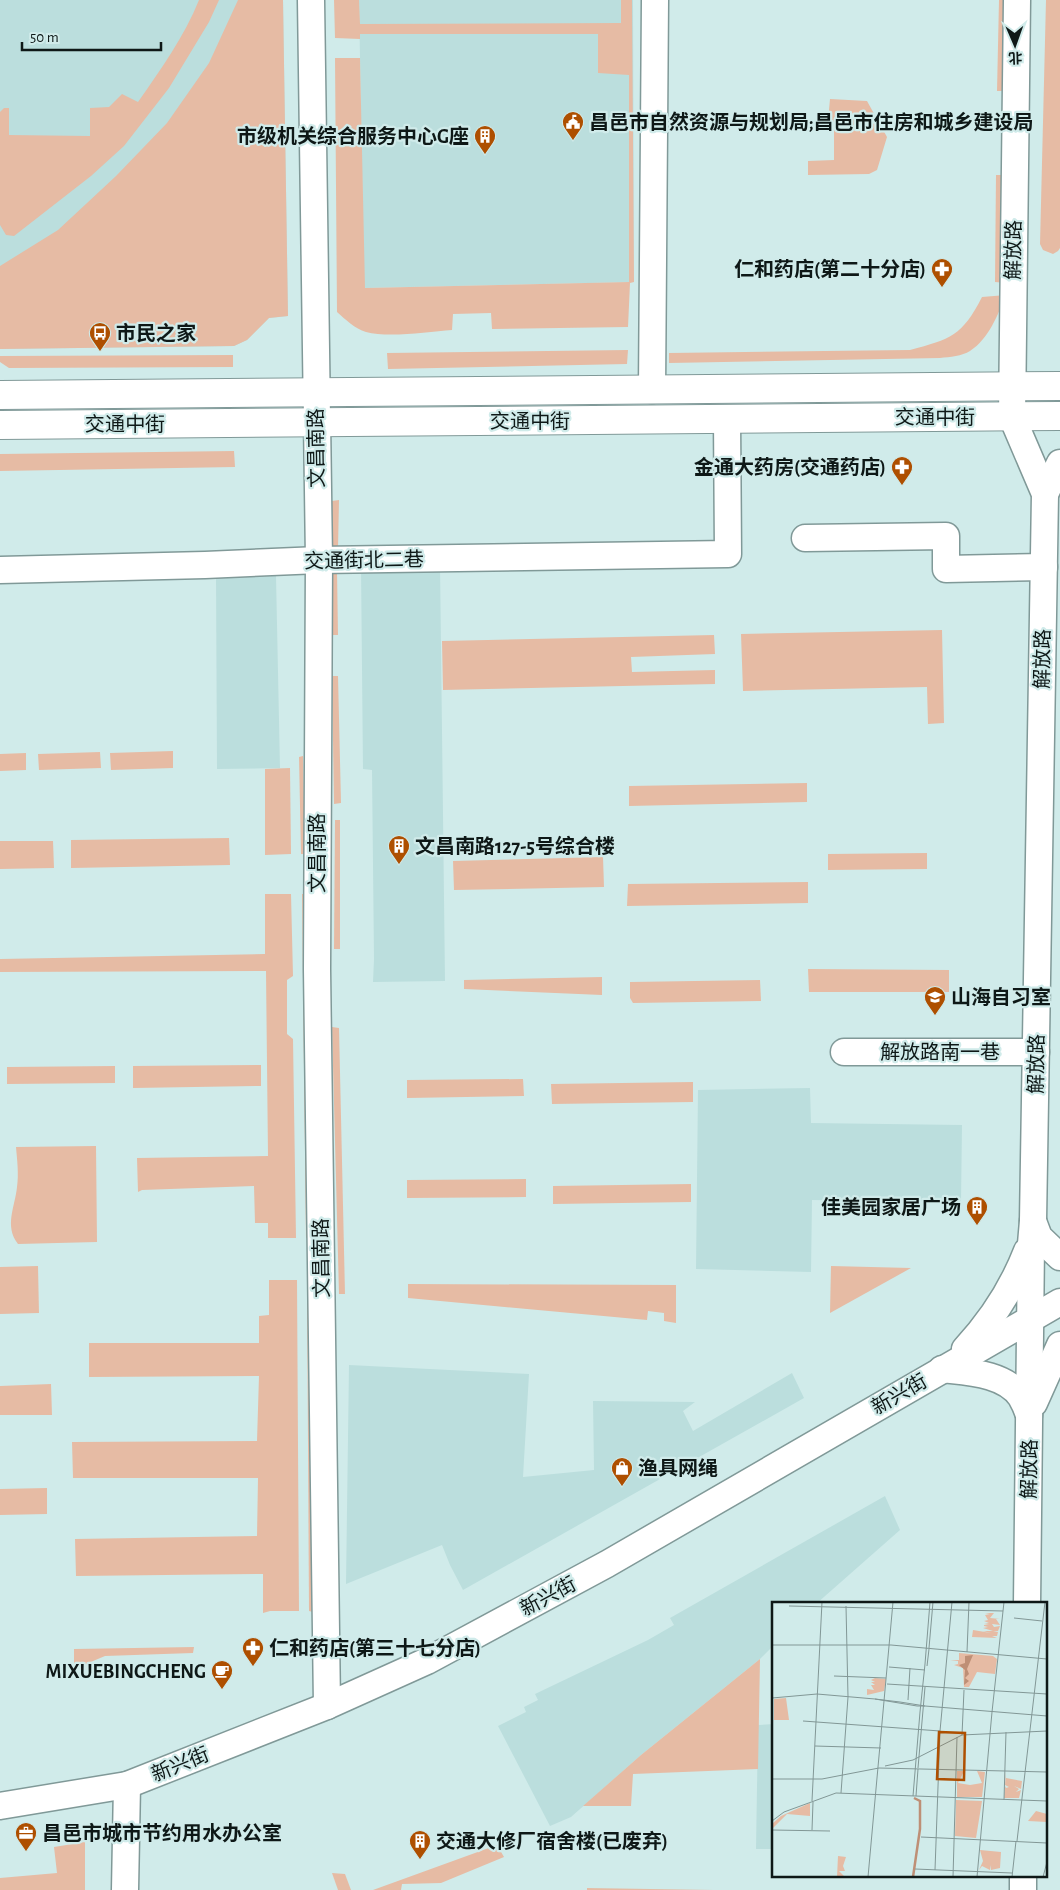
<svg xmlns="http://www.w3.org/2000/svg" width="1060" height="1890" viewBox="0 0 1060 1890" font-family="'Alegreya Sans','Noto Sans SC',sans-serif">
  <rect width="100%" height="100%" fill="#d0ebea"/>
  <g fill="#bbdedd">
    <path d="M0,0H283L288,316L269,318L247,340L234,346L0,349Z"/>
    <path d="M359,0H633L634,282L364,288Z"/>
    <path d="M440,565L445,981L373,982L374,959L372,770L363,769L361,566Z"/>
    <path d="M276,576L280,768L217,769L216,578Z"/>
    <path d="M810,1088L811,1123L962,1125L961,1202L812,1200L811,1272L696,1269L698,1090Z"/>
    <path d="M349,1365L529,1374L523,1477L594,1470L593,1401L695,1402L683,1411L693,1431L792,1373L804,1398L463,1590L450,1565L442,1545L346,1584Z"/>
    <path d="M885,1496L900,1530L816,1604H774V1645L760,1659L641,1755L571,1817L550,1826L498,1726L526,1712L524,1707L538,1700L535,1694L648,1640L674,1625L670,1618Z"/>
    <path d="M774,1724V1849H756L758,1725Z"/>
  </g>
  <g fill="#e6bba4">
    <path d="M199,0H219L209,22L169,88L124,146L91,176L14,236L6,235L0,225V112L4,108H9V135L90,136V108L109,107L122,94L138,102C161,69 184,37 199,0Z"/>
    <path d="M238,0H283L288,316L269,318L247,340L234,346L0,349V266L58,230L116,176L167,123L209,63Z"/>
    <path d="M334,0H359L360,24L621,23V0H632L634,282L630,283L628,327L492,329L491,313L453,314L452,330C428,332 388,338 366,332C355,329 345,319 337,312L335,58H360L365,288L629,282V75L598,73V34H360V39L335,38Z"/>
    <path d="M999,0H1012L1010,91H997Z"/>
    <path d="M1046,0H1060V248L1058,251L1053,254L1043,250L1040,244Z"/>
    <path d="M830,99L867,101L887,137L877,170L869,174L808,175V161L834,160V122L828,121Z"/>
    <path d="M996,175H1009L1006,283L995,282Z"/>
    <path d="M1006,295C998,314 989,339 970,351C962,356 950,357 940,358L669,363V353L910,350C951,339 962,336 982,297Z"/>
    <path d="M628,350L627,364L388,369L387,353Z"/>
    <path d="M233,355V367L9,368L0,362V356Z"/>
    <path d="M234,451L235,467L0,471V454Z"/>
    <path d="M339,500L338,548H331L332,501Z"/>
    <path d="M337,571L338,635H331V572Z"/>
    <path d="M942,630L944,723L928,724L927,687L743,691L741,634Z"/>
    <path d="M714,635L715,654L631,657L632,672L715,670V684L443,690L442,641Z"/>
    <path d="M332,676H338L341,803L334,804Z"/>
    <path d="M173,751V768L111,770L110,753Z"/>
    <path d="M100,752L101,768L39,770L38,754Z"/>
    <path d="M26,753V770L0,771V754Z"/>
    <path d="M303,756L305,854H301L299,757Z"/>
    <path d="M290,768L291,854L265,855V769Z"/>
    <path d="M807,783V802L629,806V786Z"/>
    <path d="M335,820H340V949H334Z"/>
    <path d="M229,838L230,865L71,868V840Z"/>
    <path d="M0,841H53L54,868L0,869Z"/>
    <path d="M927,853V869L828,870V854Z"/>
    <path d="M603,857L604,887L454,890L453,861Z"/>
    <path d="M808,882V903L627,906L628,884Z"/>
    <path d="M265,894H291L293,976L287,980V1034L293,1039L296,1238H268V1223H255L254,1186L142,1190L138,1192L137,1158L268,1156L266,971L0,972V959L265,954Z"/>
    <path d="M302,894H306L310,1237L306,1238Z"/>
    <path d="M808,969L949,970V992H809Z"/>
    <path d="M602,977V995L464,989V980Z"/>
    <path d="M760,980L761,1001L633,1003L630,998V982Z"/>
    <path d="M332,1027L339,1028L345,1294H339Z"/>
    <path d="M261,1065V1086L133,1088V1066Z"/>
    <path d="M115,1066V1083L7,1084V1067Z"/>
    <path d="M523,1079L524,1096L407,1098V1080Z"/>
    <path d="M693,1082V1102L552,1104L551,1084Z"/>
    <path d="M96,1146L97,1242L18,1244C4,1226 15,1207 17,1187C19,1174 17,1159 16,1147Z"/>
    <path d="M526,1179V1197L407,1198V1180Z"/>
    <path d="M691,1184V1202L553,1204V1186Z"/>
    <path d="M38,1266L39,1313L0,1314V1267Z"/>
    <path d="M831,1266L911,1268L830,1313Z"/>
    <path d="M269,1280H297L299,1611H270L263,1613V1574L76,1576L75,1539L257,1536L258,1478H73L72,1442L257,1441L259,1376L89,1377V1343H259V1316L269,1315Z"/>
    <path d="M307,1280H311L313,1612L309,1611Z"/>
    <path d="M408,1284L676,1285V1323L664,1321V1313L648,1311L647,1320L408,1298Z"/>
    <path d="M51,1384L52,1415H0V1386Z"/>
    <path d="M47,1488V1514L0,1515V1489Z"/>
    <path d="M194,1647L193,1653L105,1656L74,1669V1649Z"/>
    <path d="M760,1659L758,1769L633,1774L631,1806H583L641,1755Z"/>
    <path d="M85,1842V1890H0V1878L57,1873L54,1847Z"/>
    <path d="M497,1845L504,1857L441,1883L402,1884L401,1890H373Z"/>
    <path d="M332,1873L345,1874L351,1890H338Z"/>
    <path d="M587,1888L714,1890H587Z"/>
  </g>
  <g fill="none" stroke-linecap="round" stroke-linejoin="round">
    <g stroke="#809998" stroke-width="29">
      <g id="minor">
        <path d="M311,0L319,560L317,969L327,1706"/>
        <path d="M1017,0L1012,417L1045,494L1033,1221L1031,1244L1027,1604"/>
        <path d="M652,390L655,0"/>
        <path d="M1045,494L1060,463"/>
        <path d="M805,538L946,536V569L1044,567"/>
        <path d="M0,570L205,565L319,560L728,554L727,419"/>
        <path d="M844,1052H1036"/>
        <path d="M1033,1221L1039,1237L1060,1257"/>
        <path d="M965,1349C991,1321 1013,1287 1027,1251"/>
        <path d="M942,1369C967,1372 1005,1373 1021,1397C1024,1402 1027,1409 1029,1415"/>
        <path d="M1034,1403L1060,1345"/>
        <path d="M0,1806L127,1785L327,1706L427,1661L607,1564L1060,1302"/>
        <path d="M125,1890L127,1785"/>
        <path d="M1023,1890V1876"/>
      </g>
    </g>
    <g stroke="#809998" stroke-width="30">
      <g id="major">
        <path d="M0,395L1060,386"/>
        <path d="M0,425L1060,416"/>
      </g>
    </g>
    <use href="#minor" stroke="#fff" stroke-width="26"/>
    <use href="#major" stroke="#fff" stroke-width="28"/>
  </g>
  <defs>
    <g id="civic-pin" transform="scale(1.125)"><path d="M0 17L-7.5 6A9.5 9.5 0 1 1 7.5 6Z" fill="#ae4f00" stroke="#d0ebea"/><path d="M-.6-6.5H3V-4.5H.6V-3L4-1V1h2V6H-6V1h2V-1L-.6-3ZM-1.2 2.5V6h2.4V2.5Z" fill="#fff"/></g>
    <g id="building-pin" transform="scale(1.125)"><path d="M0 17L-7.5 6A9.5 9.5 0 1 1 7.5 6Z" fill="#ae4f00" stroke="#d0ebea"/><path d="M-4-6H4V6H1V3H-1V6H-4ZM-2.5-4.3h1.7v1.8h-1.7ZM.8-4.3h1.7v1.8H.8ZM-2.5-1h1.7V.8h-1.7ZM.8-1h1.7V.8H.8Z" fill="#fff"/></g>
    <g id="pharmacy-pin" transform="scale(1.125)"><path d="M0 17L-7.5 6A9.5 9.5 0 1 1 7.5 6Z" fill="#ae4f00" stroke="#d0ebea"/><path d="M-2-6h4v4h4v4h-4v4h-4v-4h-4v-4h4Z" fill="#fff"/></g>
    <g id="bus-pin" transform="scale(1.125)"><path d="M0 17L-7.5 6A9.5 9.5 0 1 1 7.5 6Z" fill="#ae4f00" stroke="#d0ebea"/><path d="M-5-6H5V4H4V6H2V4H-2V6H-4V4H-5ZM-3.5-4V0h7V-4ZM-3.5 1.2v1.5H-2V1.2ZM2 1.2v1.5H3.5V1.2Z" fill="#fff"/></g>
    <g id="school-pin" transform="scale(1.125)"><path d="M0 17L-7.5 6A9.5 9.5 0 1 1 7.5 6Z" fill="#ae4f00" stroke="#d0ebea"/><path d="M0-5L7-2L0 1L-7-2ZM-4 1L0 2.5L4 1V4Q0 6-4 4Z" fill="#fff"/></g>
    <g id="shop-pin" transform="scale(1.125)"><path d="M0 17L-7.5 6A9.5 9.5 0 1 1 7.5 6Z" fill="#ae4f00" stroke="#d0ebea"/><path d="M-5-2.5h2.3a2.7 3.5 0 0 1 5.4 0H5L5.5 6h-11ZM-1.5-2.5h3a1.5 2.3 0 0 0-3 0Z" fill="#fff"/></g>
    <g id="cafe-pin" transform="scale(1.125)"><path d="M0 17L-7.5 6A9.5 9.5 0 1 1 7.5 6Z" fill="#ae4f00" stroke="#d0ebea"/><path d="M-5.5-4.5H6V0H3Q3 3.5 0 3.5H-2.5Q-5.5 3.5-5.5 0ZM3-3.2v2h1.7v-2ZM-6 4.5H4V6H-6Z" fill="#fff"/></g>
    <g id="office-pin" transform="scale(1.125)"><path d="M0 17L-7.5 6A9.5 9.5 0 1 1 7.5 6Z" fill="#ae4f00" stroke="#d0ebea"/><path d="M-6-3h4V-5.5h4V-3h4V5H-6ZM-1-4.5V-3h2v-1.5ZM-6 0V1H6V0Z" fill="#fff"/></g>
  </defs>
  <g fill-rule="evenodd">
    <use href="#civic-pin" x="573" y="122"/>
    <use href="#building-pin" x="485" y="136"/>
    <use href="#pharmacy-pin" x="942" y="269"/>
    <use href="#bus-pin" x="100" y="333"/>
    <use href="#pharmacy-pin" x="902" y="467"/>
    <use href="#building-pin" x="399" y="846"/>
    <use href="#school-pin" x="935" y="997"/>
    <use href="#building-pin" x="977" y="1207"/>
    <use href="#shop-pin" x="622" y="1468"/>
    <use href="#pharmacy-pin" x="253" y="1648"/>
    <use href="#cafe-pin" x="222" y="1671"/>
    <use href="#office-pin" x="26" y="1833"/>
    <use href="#building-pin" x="420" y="1841"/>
  </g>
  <g text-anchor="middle" stroke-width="4.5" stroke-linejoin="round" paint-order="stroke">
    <g font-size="20" font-weight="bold" fill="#0e1817" stroke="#d0ebea" text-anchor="start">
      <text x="589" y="129">昌邑市自然资源与规划局;昌邑市住房和城乡建设局</text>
      <text x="469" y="143" text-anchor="end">市级机关综合服务中心G座</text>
      <text x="926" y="276" text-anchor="end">仁和药店(第二十分店)</text>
      <text x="116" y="340">市民之家</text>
      <text x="886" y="474" text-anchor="end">金通大药房(交通药店)</text>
      <text x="415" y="853">文昌南路127-5号综合楼</text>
      <text x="951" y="1004">山海自习室</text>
      <text x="961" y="1214" text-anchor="end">佳美园家居广场</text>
      <text x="638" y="1475">渔具网绳</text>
      <text x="269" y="1655">仁和药店(第三十七分店)</text>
      <text x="206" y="1678" text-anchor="end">MIXUEBINGCHENG</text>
      <text x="42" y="1840">昌邑市城市节约用水办公室</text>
      <text x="436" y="1848">交通大修厂宿舍楼(已废弃)</text>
    </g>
    <g font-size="20" fill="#0e1817" stroke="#d0ebea">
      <text transform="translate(1013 250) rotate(-89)" y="7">解放路</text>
      <text x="935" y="424">交通中街</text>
      <text x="530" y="428">交通中街</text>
      <text x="125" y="431">交通中街</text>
      <text transform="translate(316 448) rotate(-91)" y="7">文昌南路</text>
      <text transform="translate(364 560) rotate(-1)" y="7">交通街北二巷</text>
      <text transform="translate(1042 659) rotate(-89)" y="7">解放路</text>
      <text transform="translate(317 853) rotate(-90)" y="7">文昌南路</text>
      <text x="940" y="1059">解放路南一巷</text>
      <text transform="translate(1036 1064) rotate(-89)" y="7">解放路</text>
      <text transform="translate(321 1258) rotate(-91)" y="7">文昌南路</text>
      <text transform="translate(899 1394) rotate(-30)" y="7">新兴街</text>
      <text transform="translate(1029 1469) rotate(-89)" y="7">解放路</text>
      <text transform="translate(548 1596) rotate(-28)" y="7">新兴街</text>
      <text transform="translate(180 1764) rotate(-22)" y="7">新兴街</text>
    </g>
  </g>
  <g transform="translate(772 1602)">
    <rect width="275" height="275" fill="#d0ebea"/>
    <path d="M213,11H222L218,16L228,17H224L228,23L220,22L222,25L228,24L226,29H221L226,30L225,34H220L225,36L200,35L201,28L219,31L211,29H221L211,26L216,25L212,24V23L217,22L212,21H217L212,19L216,18L213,13L218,12ZM187,51L221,54L225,57L223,72L205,70L197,85H192L191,66L182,63L186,62V59L178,58H187ZM103,76L114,77L112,89L95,93V87L102,88L99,83H103L99,80H103L99,78ZM14,96L17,118H2V97ZM185,169H192L186,181L198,183L210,181L205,169L213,170L210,195H185ZM234,170V176L250,179L249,187L242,184L247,187L244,190L249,188L247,196H232L233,184L234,186L237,185L233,183ZM184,198L210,199L204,236L183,234ZM38,201V228V214L15,212L0,227V222L9,214ZM264,209L275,212V220L256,219ZM208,248L229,250L228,266L219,268L218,263V268L210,264L207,268L211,259ZM66,254L74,255L71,264L73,269H67L73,275H65Z" fill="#e6bba4"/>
    <path d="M201,53L195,67L197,72L193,76L197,79L192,83L193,68L187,63L193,61V54Z" fill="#be8f76"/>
    <path fill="none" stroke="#be8f76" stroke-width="2.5" d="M141,275L148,227V199L142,196"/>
    <path fill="none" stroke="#829796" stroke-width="1" d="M17,4L231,9M242,16L270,19M0,43H119L275,57M157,46L161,0M195,50L197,0M153,62L158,0M155,64L157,47M117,65L153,68M62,74L114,76M115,82L275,92M0,96L45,92L103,97M103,97L128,100L153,104H145ZM136,98L138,66M153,104L275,114M148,110L153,62M220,110L232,0M31,119L168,129M190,133L192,88M43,144L109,146M113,164L141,158L190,133L275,129M146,166L153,85M0,177H50L107,166L275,170M69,191L76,95L74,4M141,194L148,110M144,194L146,167M232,198L234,130M40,199L50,0M0,219L12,210L64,191L275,199M0,228L58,229M40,228L41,200M149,235L275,241M245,239L273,0M143,267L240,271M163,268L168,129L180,0M96,275L121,0M181,275L185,135M205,275L220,110M240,275L244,239M271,275L275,260"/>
    <path fill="#ae4f00" fill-opacity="0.15" stroke="#ae4f00" stroke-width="2.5" d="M167,130L193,131L192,178L165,177Z"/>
    <rect width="275" height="275" fill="none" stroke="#0e1817" stroke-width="2.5"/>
  </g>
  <g transform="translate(1015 45) rotate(178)" stroke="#d0ebea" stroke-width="4" paint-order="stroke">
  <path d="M0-4L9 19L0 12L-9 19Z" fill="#0e1817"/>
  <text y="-8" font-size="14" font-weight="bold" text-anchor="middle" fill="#0e1817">北</text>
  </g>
  <path d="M22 42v8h139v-8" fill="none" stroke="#0e1817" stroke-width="2.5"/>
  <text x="30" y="42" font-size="15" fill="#0e1817" stroke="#d0ebea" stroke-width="4" paint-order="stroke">50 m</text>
</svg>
